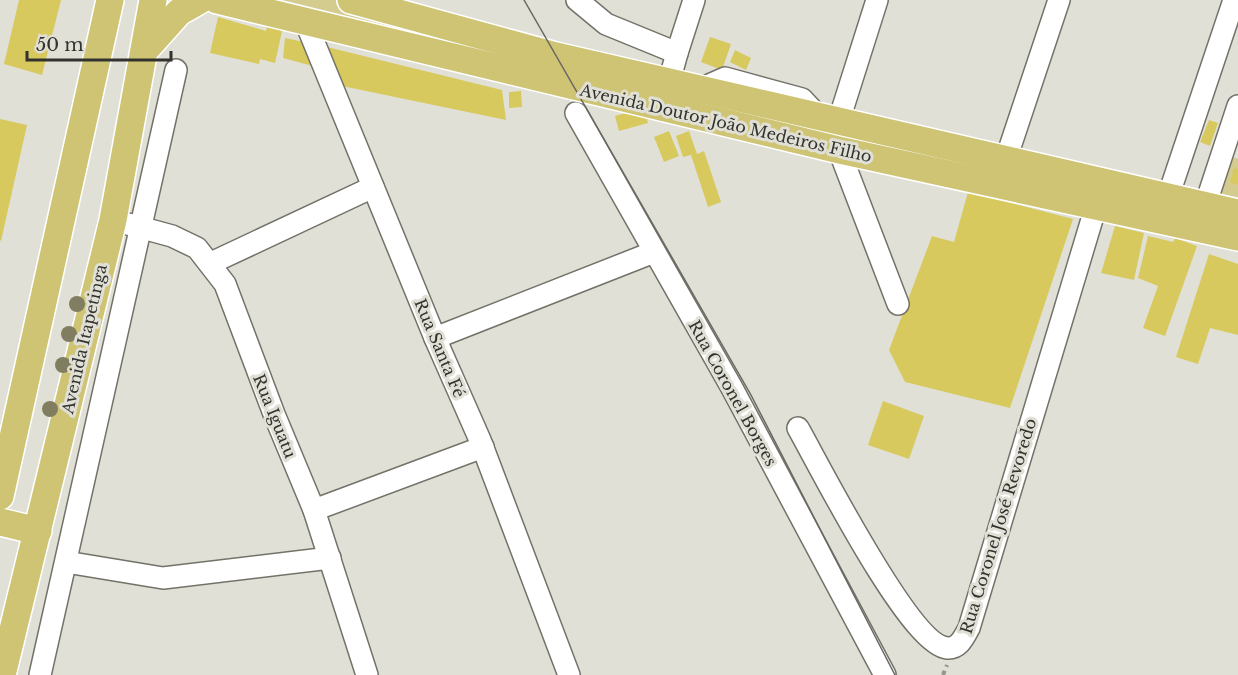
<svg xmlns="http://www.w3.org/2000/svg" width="1238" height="675" viewBox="0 0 1238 675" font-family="'Libre Baskerville',serif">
  <rect width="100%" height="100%" fill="#e1e0d6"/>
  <g fill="#d4cc8f">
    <path d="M283,0H338L497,54Z"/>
    <path d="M1230,156L1238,159V199L1225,197L1219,189Z"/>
  </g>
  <g fill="#d8c95e">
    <path d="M19,0H61L42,75L4,64Z"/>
    <path d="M218,17L266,31L268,23L283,27L275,63L260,59L259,64L210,53Z"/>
    <path d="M710,37L731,44L722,70L701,62Z"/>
    <path d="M285,38L313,44L320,68L283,58Z"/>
    <path d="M327,47L502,90L506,120L342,86Z"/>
    <path d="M735,50L751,58L746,70L730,62Z"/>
    <path d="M521,91L522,107L509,108V92Z"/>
    <path d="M644,108L648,123L619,131L615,116Z"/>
    <path d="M0,119L27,125L1,241L0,240Z"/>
    <path d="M1209,120L1218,123L1210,146L1200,142Z"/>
    <path d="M669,131L679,156L664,162L654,137Z"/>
    <path d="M689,131L697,154L704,151L721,202L708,207L691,155L683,157L676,136Z"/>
    <path d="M1234,168L1238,169V185L1230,182Z"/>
    <path d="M968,192L1073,219L1010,408L905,382L889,350L932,236L954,242Z"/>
    <path d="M1115,226L1144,233L1134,280L1101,273Z"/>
    <path d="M1148,236L1173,242L1175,238L1197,246L1165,336L1143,328L1158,286L1138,278Z"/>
    <path d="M1209,254L1238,264V335L1210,328L1198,364L1176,357Z"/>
    <path d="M883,401L924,416L909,459L868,445Z"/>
  </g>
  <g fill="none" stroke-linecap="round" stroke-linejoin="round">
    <g stroke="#737269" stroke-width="24">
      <g id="minor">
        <path d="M577,0L606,24L677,53L669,82"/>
        <path d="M306,23L435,338L480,440L569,675"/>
        <path d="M677,53L694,0"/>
        <path d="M700,89L725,78L802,99L817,115"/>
        <path d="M576,113L732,388L885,675"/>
        <path d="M839,120L877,0"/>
        <path d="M839,150L898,304"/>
        <path d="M1006,159L1059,0"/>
        <path d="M1168,197L1234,0"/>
        <path d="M1205,206L1238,106"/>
        <path d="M128,224L172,236L197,248L225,284L274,414L314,510L367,675"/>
        <path d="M211,263L373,187"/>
        <path d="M435,338L654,252"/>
        <path d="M798,428C819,465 909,644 947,648C959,649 964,637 969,628L1096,206"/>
        <path d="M314,510L483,447"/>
        <path d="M66,562L163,578L330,558"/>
        <path d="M40,675L176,70"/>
      </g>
    </g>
    <g stroke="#fff" stroke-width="30">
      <g id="major">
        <path d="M217,0L839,150L1238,237"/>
        <path d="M351,0L556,56L1238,213"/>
        <path d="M145,50L179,12L200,0"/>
        <path d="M0,496L110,0"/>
        <path d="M0,522L38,531"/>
        <path d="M2,675L113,220L153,0"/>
      </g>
    </g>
    <path stroke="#95948d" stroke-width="4" stroke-dasharray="4.5 4.5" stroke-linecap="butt" d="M943,675L947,665"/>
    <use href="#minor" stroke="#fff" stroke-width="21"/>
    <use href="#major" stroke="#cec474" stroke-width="27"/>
    <path stroke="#696862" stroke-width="1.5" d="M524,0L751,395L895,675"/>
  </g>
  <g fill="#817d60">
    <circle cx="77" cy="304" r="8"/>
    <circle cx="69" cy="334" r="8"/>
    <circle cx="63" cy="365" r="8"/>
    <circle cx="50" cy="409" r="8"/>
  </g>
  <g text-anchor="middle" stroke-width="6" stroke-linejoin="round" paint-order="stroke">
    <g font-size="16" fill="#32322e" stroke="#e1e0d6">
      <text transform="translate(726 123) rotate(13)" y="6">Avenida Doutor João Medeiros Filho</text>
      <text transform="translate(84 339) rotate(-77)" y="6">Avenida Itapetinga</text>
      <text transform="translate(440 348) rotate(67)" y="6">Rua Santa Fé</text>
      <text transform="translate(733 393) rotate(61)" y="6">Rua Coronel Borges</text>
      <text transform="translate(275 416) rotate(68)" y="6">Rua Iguatu</text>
      <text transform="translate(998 526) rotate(-73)" y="6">Rua Coronel José Revoredo</text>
    </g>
  </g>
  <path d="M27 51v9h144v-9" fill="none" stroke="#32322e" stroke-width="3"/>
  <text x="36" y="51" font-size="18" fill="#32322e" stroke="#e1e0d6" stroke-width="4.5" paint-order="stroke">50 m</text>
</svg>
